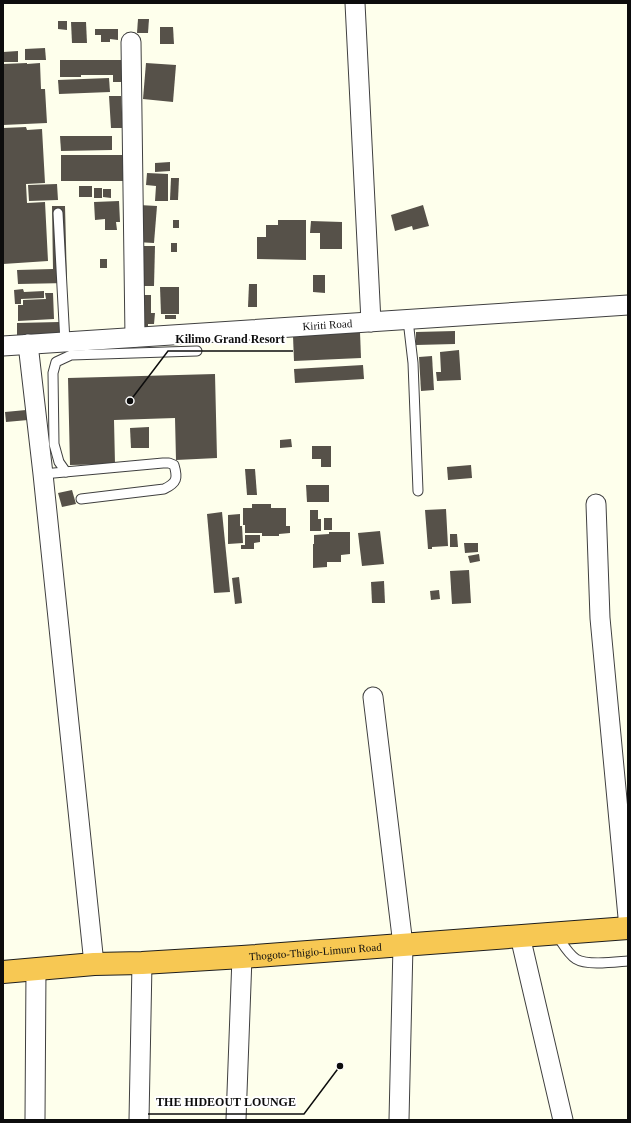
<svg xmlns="http://www.w3.org/2000/svg" width="631" height="1123" viewBox="0 0 631 1123" font-family="Georgia,serif">
  <rect width="100%" height="100%" fill="#feffec"/>
  <g fill="#565149">
    <path d="M138,19H149L148,33H137Z"/>
    <path d="M58,21H67V30L58,29Z"/>
    <path d="M71,22H86L87,43H72Z"/>
    <path d="M160,27H173L174,44H160Z"/>
    <path d="M95,29H118V40L110,39V42H101V35H95Z"/>
    <path d="M45,48L46,60H25V49Z"/>
    <path d="M18,51V62H3V52Z"/>
    <path d="M60,60H124V82H113V75H81V77H60Z"/>
    <path d="M27,63V64L40,63L41,89H45L47,123L3,125V64Z"/>
    <path d="M146,63L176,65L173,102L143,99Z"/>
    <path d="M109,78L110,92L59,94L58,80Z"/>
    <path d="M109,96H121L123,128H111Z"/>
    <path d="M26,127L27,130L42,129L45,183L26,184L27,203L45,202L48,261L3,264V128Z"/>
    <path d="M60,136H112V150L61,151Z"/>
    <rect x="61" y="155" width="64" height="26"/>
    <path d="M170,162V171L155,172V163Z"/>
    <path d="M147,173L168,174V201H155L156,186L146,185Z"/>
    <path d="M171,178H179L178,200H170Z"/>
    <path d="M57,184L58,200L29,201L28,185Z"/>
    <rect x="79" y="186" width="13" height="11"/>
    <rect x="94" y="188" width="8" height="10"/>
    <path d="M103,189H111V198L103,197Z"/>
    <path d="M119,201L120,222H116L117,230H105V219L95,220L94,202Z"/>
    <path d="M139,205L157,206L154,243L136,242Z"/>
    <path d="M423,205L429,226L413,230L412,226L395,231L391,215Z"/>
    <path d="M52,206H65L67,283L18,284L17,270L53,269Z"/>
    <rect x="173" y="220" width="6" height="8"/>
    <path d="M278,220H306V260L257,259V237H266V225H278Z"/>
    <path d="M311,221L342,222V249H320V233H310Z"/>
    <rect x="171" y="243" width="6" height="9"/>
    <path d="M142,246H155L154,286H141Z"/>
    <rect x="100" y="259" width="7" height="9"/>
    <path d="M313,275H325V293L313,292Z"/>
    <path d="M249,284H257V307H248Z"/>
    <path d="M160,287H179V314H161Z"/>
    <path d="M23,289L24,292L44,291V298L21,299V304H15L14,290Z"/>
    <path d="M45,293H53L54,319L18,321V305H23V300L46,299Z"/>
    <path d="M140,295H151V313H155L154,324H148V331H139Z"/>
    <rect x="165" y="315" width="11" height="4"/>
    <path d="M59,322V334L17,335V323Z"/>
    <path d="M455,331V344L416,345V332Z"/>
    <path d="M360,332L361,358L294,361L293,336Z"/>
    <path d="M459,350L461,380L437,381L436,372H441L440,352Z"/>
    <path d="M432,356L434,390L421,391L419,357Z"/>
    <path d="M363,365L364,379L295,383L294,369Z"/>
    <path d="M215,374L217,458L176,460L175,418L114,420L115,464L70,465L68,378Z"/>
    <path d="M26,410L28,420L6,422L5,412Z"/>
    <path d="M149,427V448H131L130,428Z"/>
    <path d="M291,439L292,447L280,448V440Z"/>
    <path d="M312,446H331V467H321V459H312Z"/>
    <path d="M471,465L472,478L448,480L447,467Z"/>
    <path d="M245,469H255L257,495H247Z"/>
    <path d="M306,485H329V502H307Z"/>
    <path d="M72,490L76,504L62,507L58,493Z"/>
    <path d="M252,504H271V508H286V526H290V533L279,534V536H262V533H245V525H243V508H252Z"/>
    <path d="M446,509L448,546L432,547V549H428L425,510Z"/>
    <path d="M310,510H318V519H321V531H310Z"/>
    <path d="M222,512L230,592L214,593L207,514Z"/>
    <path d="M240,514V526H242L243,543L228,544V515Z"/>
    <rect x="324" y="518" width="8" height="12"/>
    <path d="M380,531L384,564L362,566L358,533Z"/>
    <path d="M329,532H350V554L341,555V562H327V567L313,568V544H314V535L329,534Z"/>
    <path d="M450,534H457L458,547H450Z"/>
    <path d="M245,535H260V542L254,543V549H241V545H245Z"/>
    <path d="M464,543H478V552L465,553Z"/>
    <path d="M479,554L480,561L470,563L468,556Z"/>
    <path d="M469,570L471,603L452,604L450,571Z"/>
    <path d="M239,577L242,603L235,604L232,578Z"/>
    <path d="M384,581L385,603H372L371,582Z"/>
    <path d="M439,590L440,599L431,600L430,591Z"/>
  </g>
  <g fill="none" stroke-linecap="round" stroke-linejoin="round">
    <g stroke="#404040" stroke-width="11">
      <g id="lane">
        <path d="M58,213L65,342"/>
        <path d="M408,320L413,363L418,491"/>
        <path d="M66,472L59,462L54,444L53,373L56,362L71,355L197,351"/>
        <path d="M43,474L163,463H169L174,465C178,478 177,483 164,489L81,499"/>
        <path d="M556,934C562,942 567,953 576,959C587,966 615,962 628,961"/>
      </g>
    </g>
    <g stroke="#404040" stroke-width="21">
      <g id="street">
        <path d="M355,3L371,322"/>
        <path d="M131,42L135,337"/>
        <path d="M28,344L43,474L94,964"/>
        <path id="s1" d="M3,346L628,305"/>
        <path d="M596,504L600,618L628,917"/>
        <path d="M373,697L403,945L399,1120"/>
        <path d="M520,936L563,1120"/>
        <path d="M35,1120L36,970"/>
        <path d="M139,1120L142,963"/>
        <path d="M236,1120L242,957"/>
      </g>
    </g>
    <g stroke="#1e1e1e" stroke-width="24">
      <g id="highway">
        <path id="s2" d="M3,972L94,964L142,963L242,957L628,928"/>
      </g>
    </g>
    <use href="#lane" stroke="#fff" stroke-width="9"/>
    <use href="#street" stroke="#fff" stroke-width="19"/>
    <use href="#highway" stroke="#f7c853" stroke-width="22"/>
  </g>
  <g text-anchor="middle" stroke-width="4" stroke-linejoin="round" paint-order="stroke">
    <g font-size="11" fill="#0d0d0d" stroke="#fff">
      <text dy="4" stroke="none"><textPath href="#s1" startOffset="325">Kiriti Road</textPath></text>
      <text dy="4" stroke="none"><textPath href="#s2" startOffset="313">Thogoto-Thigio-Limuru Road</textPath></text>
    </g>
  </g>
  <path fill="none" stroke="#0d0d0d" stroke-width="1.5" d="M130 401L168 351H293M340 1066L304 1114H148"/>
  <g fill="#0d0d0d" stroke="#fff" stroke-width="1.5">
    <circle cx="130" cy="401" r="4"/>
    <circle cx="340" cy="1066" r="4"/>
  </g>
  <g font-size="12" text-anchor="middle" font-weight="bold" fill="#0d0d0d" stroke="#fff" stroke-width="4" stroke-linejoin="round" paint-order="stroke">
    <text x="230" y="343">Kilimo Grand Resort</text>
    <text x="226" y="1106">THE HIDEOUT LOUNGE</text>
  </g>
  <rect width="631" height="1123" fill="none" stroke="#0d0d0d" stroke-width="8"/>
</svg>
